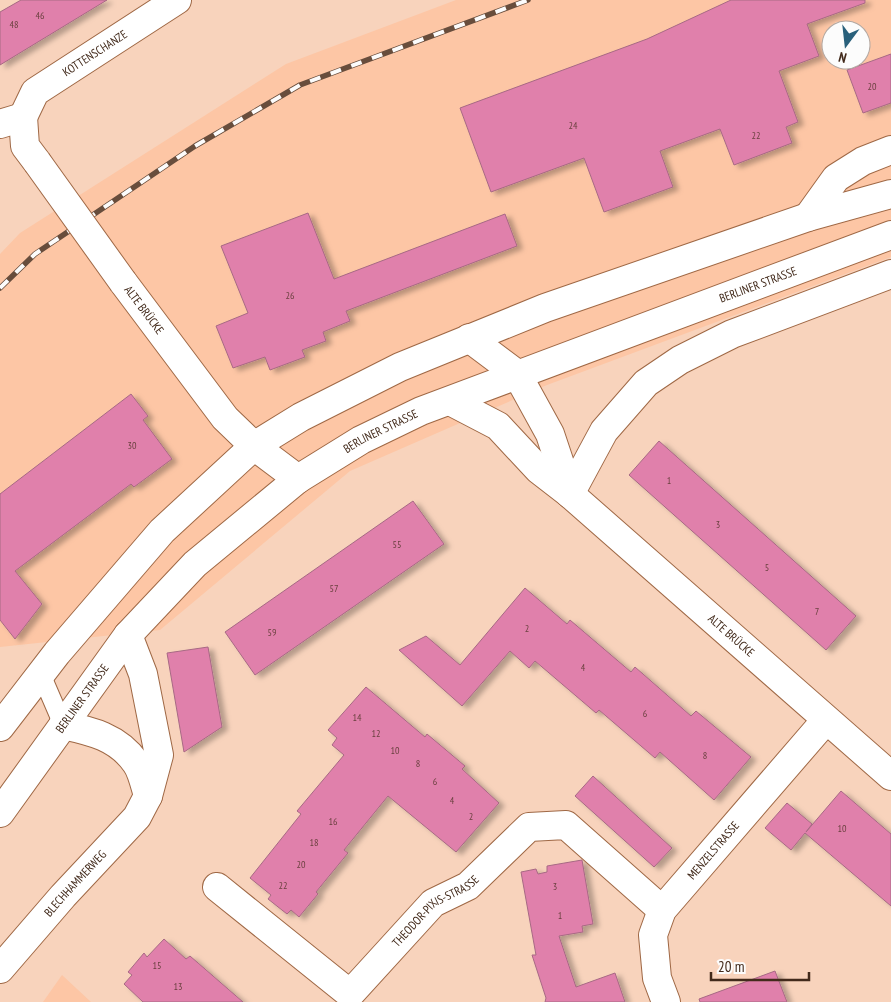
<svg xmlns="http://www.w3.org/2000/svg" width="891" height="1002" viewBox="0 0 891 1002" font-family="'PT Sans Narrow',sans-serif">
  <defs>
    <filter id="shadow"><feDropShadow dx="5.5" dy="3" stdDeviation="2.5" flood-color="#0004"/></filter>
  </defs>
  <rect width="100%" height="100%" fill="#f8d3bc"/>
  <g fill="#fdc6a5" fill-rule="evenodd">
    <path d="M456,0H891V257L547,385L350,471L160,630L0,647V254L20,233L286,64ZM831,30H861V60H831Z"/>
    <path d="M62,975L91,1002H43Z"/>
  </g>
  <g fill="#e080ab" stroke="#a76984" filter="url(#shadow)">
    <path d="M21,0H107L0,65V12Z"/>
    <path d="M731,0H865V3L807,24L819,56L779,71L798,122L786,127L792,143L734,165L720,129L660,151L673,187L604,212L584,158L491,192L460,108L647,39Z"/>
    <path d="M891,54V103L863,113L847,70Z"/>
    <path d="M308,213L334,279L505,214L517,246L346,311L350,321L323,332L326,341L302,350L305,357L270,370L265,357L233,368L216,326L248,313L221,246Z"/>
    <path d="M131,394L148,416L143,420L172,459L134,487L131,484L15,571L42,604L15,639L0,620V494Z"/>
    <path d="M659,441L856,616L826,650L629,475Z"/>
    <path d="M413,501L444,544L255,675L225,632Z"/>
    <path d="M525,588L567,624L570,620L631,672L635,667L691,716L696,711L751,757L714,800L660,752L655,758L599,710L596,713L535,661L529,668L510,651L462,706L399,650L426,636L460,665Z"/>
    <path d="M208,647L222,727L184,752L167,653Z"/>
    <path d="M366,687L425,737L427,734L465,766L462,769L499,803L456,852L388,796L344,850L348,853L316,892L318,894L299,917L291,910L287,914L268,899L271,895L250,878L301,814L297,811L344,755L332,745L337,738L328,730Z"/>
    <path d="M593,776L672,848L654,867L575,796Z"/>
    <path d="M841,791L891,834V906L805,833L791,850L765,828L787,803L812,824L806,832Z"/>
    <path d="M582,860L593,924L582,926L583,932L559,936L576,987L615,973L625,1002H545L546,998L532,955H536L521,872L536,869L538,874L547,872V866Z"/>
    <path d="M164,939L186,959L190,956L243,1002H143L124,984L132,975L128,972L144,953L147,957Z"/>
    <path d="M775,971L787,1002H700L699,999Z"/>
  </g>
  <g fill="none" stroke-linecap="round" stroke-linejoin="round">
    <g stroke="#9f6845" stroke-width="20">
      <path id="service" d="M41,674L63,725"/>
    </g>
    <g stroke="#9f6845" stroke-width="30">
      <g id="minor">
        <path id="s1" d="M23,117L35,92L177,0"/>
        <path d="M23,117L25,146L37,162"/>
        <path d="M0,124L23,117"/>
        <path d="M808,217L836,178L863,161L891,150"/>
        <path id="s2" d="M123,282L225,418L254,446L298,479"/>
        <path d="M469,338L517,374L550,434L570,494"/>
        <path id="s3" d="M450,401L498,426L539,470L570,494L891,776"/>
        <path d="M570,494L604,431L646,383L680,360L732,334L891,274"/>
        <path d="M63,725C91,731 118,737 136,763C142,771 145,786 148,796"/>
        <path id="s4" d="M217,887L350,994L433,903L468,886L529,827L566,825L662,910"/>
        <path id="s5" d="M0,969L63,896L137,817L148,796L159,755L143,674L128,635"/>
        <path id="s6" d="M666,1002L657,978L653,935L662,910L826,720"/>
      </g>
    </g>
    <g stroke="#9f6845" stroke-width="30">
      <g id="secondary">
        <path d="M0,727L57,653L162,531L254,446L301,417L400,367L545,308L808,217L891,194"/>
        <path id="s7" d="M0,813L128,635L195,564L298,479L361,440L421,411L891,235"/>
      </g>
    </g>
    <use href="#service" stroke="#fff" stroke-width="18"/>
    <use href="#minor" stroke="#fff" stroke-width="28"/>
    <use href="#secondary" stroke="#fff" stroke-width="28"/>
    <g stroke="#684d3c" stroke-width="5.5">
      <path id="rail" d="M0,288L35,254L195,146L300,85L528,0"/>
    </g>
    <use href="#rail" stroke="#fcfcfc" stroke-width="4" stroke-dasharray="11" stroke-linecap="butt"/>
    <g stroke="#9f6845" stroke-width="30" stroke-linecap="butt">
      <path id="minor-bridge" d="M37,162L123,282"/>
    </g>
    <use href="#minor-bridge" stroke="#fff" stroke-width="28"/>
  </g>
  <g text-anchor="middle" stroke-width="4" stroke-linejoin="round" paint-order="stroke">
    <g font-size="10" fill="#6a403f">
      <text x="40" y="19">46</text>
      <text x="14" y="28">48</text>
      <text x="872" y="90">20</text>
      <text x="573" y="129">24</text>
      <text x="756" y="139">22</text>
      <text x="290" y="299">26</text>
      <text x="132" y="449">30</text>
      <text x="669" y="484">1</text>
      <text x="718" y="528">3</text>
      <text x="397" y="548">55</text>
      <text x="767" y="571">5</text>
      <text x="334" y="592">57</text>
      <text x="817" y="615">7</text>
      <text x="527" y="632">2</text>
      <text x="272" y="636">59</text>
      <text x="583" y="671">4</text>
      <text x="645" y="717">6</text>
      <text x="357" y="721">14</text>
      <text x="376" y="737">12</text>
      <text x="395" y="754">10</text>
      <text x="705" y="759">8</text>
      <text x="418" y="767">8</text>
      <text x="435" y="785">6</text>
      <text x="452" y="804">4</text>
      <text x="471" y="820">2</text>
      <text x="333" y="825">16</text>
      <text x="842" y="832">10</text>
      <text x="314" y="846">18</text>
      <text x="301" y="868">20</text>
      <text x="283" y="889">22</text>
      <text x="555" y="890">3</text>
      <text x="560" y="919">1</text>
      <text x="157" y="969">15</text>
      <text x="178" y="990">13</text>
    </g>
    <g font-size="12" fill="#422a1b" stroke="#fcfcfc">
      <text dy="4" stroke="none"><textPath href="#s1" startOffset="99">KOTTENSCHANZE</textPath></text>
      <text dy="4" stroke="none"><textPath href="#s7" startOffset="951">BERLINER STRASSE</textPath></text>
      <text dy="4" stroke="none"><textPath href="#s2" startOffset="35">ALTE BRÜCKE</textPath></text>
      <text dy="4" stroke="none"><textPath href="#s7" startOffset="546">BERLINER STRASSE</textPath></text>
      <text dy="4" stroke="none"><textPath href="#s3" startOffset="368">ALTE BRÜCKE</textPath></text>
      <text dy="4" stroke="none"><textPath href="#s7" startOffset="141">BERLINER STRASSE</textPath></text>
      <text dy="4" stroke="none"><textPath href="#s6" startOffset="174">MENZELSTRASSE</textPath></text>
      <text dy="4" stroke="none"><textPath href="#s5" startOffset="114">BLECHHAMMERWEG</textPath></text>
      <text dy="4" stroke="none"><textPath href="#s4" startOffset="291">THEODOR-PIXIS-STRASSE</textPath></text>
    </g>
  </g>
  <g transform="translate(846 45) rotate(195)"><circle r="24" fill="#fcfcfc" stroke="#b2a8a2"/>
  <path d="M0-4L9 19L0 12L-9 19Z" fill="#29607b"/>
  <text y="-8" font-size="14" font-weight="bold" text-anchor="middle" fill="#422a1b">N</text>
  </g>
  <path d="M711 972v8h98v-8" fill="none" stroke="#422a1b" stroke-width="2.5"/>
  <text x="718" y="972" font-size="15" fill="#422a1b" stroke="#fcfcfc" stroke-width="4" paint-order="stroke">20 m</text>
</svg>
